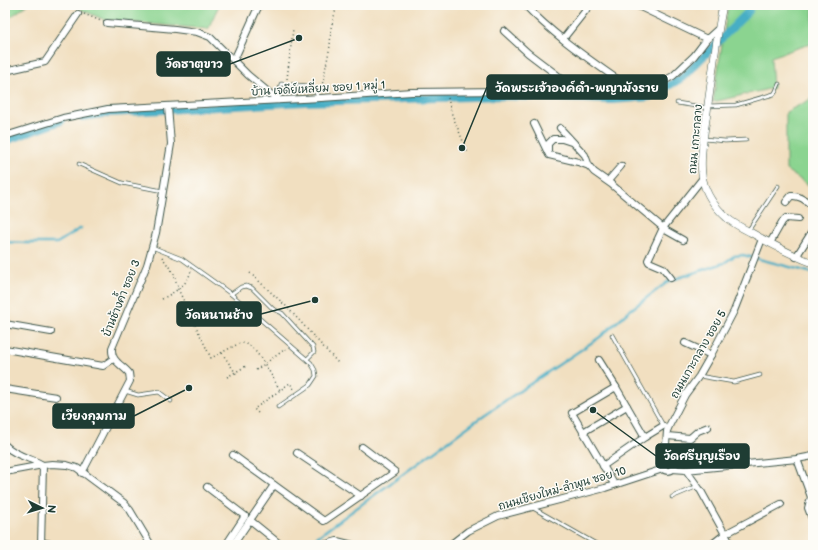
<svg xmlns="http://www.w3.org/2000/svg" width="818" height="550" viewBox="0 0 818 550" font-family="'Balsamiq Sans','Playpen Sans Thai',sans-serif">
  <rect width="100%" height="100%" fill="#fdfcf7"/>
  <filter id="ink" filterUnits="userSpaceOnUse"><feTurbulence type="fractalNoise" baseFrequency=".025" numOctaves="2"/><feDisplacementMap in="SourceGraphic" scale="8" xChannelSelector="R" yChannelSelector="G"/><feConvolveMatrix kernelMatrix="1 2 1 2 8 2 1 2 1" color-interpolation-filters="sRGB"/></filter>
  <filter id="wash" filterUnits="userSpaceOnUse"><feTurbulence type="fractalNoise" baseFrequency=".012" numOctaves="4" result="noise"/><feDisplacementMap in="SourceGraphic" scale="16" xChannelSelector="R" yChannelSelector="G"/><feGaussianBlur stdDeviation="0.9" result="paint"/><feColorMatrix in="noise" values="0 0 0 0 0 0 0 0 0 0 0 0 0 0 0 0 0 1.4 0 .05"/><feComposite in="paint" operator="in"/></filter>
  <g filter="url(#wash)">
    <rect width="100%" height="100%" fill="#f1dfc0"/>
    <g fill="#8bd490" stroke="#558862">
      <path d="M5,5H27L5,21Z"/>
      <path d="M76,5H219L208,29L105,20L80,9Z"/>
      <path d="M728,5H813V43L771,57L773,88L713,102Z"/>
      <path d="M813,98V188L786,170V112Z"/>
    </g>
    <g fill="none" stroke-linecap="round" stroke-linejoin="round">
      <g stroke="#46aec5" stroke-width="2.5">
        <path d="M5,242L26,243H57L81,228"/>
        <path d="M306,545L484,415L600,337L629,311L669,281L724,263L734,256L743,255L813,273"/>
      </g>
      <g stroke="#46aec5" stroke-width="8">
        <path d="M82,117L109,113L305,102L504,96L612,100L649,97L682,78L749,11"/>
        <path d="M5,141L61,121"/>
      </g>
    </g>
  </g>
  <g filter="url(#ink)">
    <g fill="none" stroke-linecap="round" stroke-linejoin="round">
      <g stroke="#3e5549" stroke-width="4.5">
        <g id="service">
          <path d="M278,100L281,84L311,86L319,97"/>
          <path d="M677,103L708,108"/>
          <path d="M708,106L736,105L774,94L776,91L779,84"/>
          <path d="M704,139L725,141L746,140"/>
          <path d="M79,164L122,183L163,191"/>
          <path d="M748,231L778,186"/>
          <path d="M152,247L182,259L206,276L231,294L311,363L315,370L316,376L310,385L278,407"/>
          <path d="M231,294L241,287L246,286L252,288L273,309L282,313L313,347L314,352L307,359"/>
          <path d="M612,335L664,427"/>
          <path d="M699,376L734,382L760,375"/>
          <path d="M125,391L138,395L159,392L171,401"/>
          <path d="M672,497L698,486"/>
          <path d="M533,508L598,545"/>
        </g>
      </g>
      <g stroke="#3e5549" stroke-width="8">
        <g id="minor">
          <path d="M525,5C557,39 598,65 635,92"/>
          <path d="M636,5L707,39"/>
          <path d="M107,23L175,29L197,32L210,37L248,75L278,100"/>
          <path d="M504,31L528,53L557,75L579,94"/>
          <path d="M563,39L590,5"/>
          <path d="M234,60L259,5"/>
          <path d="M5,71L45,62L78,14"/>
          <path d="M534,124L549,155L578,162L589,166"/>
          <path d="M560,128L585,155L589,166L594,172L611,184L667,231L683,240"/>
          <path d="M5,136L63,118L108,109L321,98L412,92L505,91L579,94H625L649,89L673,76L694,56L707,39L718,29"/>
          <path d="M548,151V144L553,139H562L571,142"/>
          <path d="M608,181L621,166"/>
          <path d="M786,202L791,196C800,195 806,201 813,206"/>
          <path d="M770,243L782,222L786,218L798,219"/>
          <path d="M796,257L813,230"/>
          <path d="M671,278L663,268L649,262L648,260L663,228L702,179"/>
          <path d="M5,324L51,332"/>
          <path d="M685,343L711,355"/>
          <path d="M5,349L103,366L113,359"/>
          <path d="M599,360L616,387"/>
          <path d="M5,389L56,397"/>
          <path d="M583,432L627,406"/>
          <path d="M667,436L690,438L698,431L708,427"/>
          <path d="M5,445C15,456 31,458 43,465"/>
          <path d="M297,453L361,496"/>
          <path d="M233,455L324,521L395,472L362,447"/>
          <circle cx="668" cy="464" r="7"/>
          <path d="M665,458L667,431L670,424L685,395L699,376L711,355L734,311L762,239"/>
          <path d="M797,459L811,497L808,508L813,521"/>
          <path d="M603,466L645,437L663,426"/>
          <path d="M672,469L686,470L797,459L813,456"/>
          <path d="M686,470L701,491L731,545"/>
          <path d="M5,472L43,465L52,464L67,465L77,468L124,503L130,510L151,545"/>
          <path d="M82,473L130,381L129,373C121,364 111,361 112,348L147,265L156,233L171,144L168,107"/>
          <path d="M614,484L572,413L616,387L645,437"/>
          <path d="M207,487L245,516L226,545"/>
          <path d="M250,520L281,545"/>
          <path d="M41,542L55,545"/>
          <path d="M41,545L43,465"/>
          <path d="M233,545L274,485"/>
          <path d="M323,545L337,541L353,545"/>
          <path d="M450,545L468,531L498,516L605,488L663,469"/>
          <path d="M711,545L725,534L781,504"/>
        </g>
      </g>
      <g stroke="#3e5549" stroke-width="8">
        <path id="tertiary" d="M723,5C716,38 713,71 708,104C706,125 698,160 703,180C706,195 716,208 727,218C734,224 742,228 750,232C771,244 791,255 813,263"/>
      </g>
      <g stroke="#3e5549" stroke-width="1.5" stroke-dasharray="1 3" stroke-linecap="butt">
        <path d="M84,14L101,21"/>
        <path d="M287,79L293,29"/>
        <path d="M321,91L330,46L331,28L337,5"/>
        <path d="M448,98L451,112L468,153"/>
        <path d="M162,257L174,274L178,289L211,358L240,343C242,343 245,343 247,344C257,348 274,380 280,390"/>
        <path d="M250,273L287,307L338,363"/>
        <path d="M162,299C174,292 187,286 191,271"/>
        <path d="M222,353L237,375"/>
        <path d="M256,370L287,348"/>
        <path d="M227,377L246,366"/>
        <path d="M258,413L254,409L290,383L294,389"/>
      </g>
      <use href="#service" stroke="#fff" stroke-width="3"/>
      <use href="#minor" stroke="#fff" stroke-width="6"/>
      <use href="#tertiary" stroke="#fff" stroke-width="7"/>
    </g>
  </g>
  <g text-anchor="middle" stroke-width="3" stroke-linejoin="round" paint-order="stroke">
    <g font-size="11" fill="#1f3d34" stroke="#fdfcf7">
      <text transform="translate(318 88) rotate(-3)" y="4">บ้าน เจดีย์เหลี่ยม ซอย 1 หมู่ 1</text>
      <text transform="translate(695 139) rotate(-85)" y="4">ถนน เกาะกลาง</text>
      <text transform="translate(121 298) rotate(-68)" y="4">บ้านช้างค้ำ ซอย 3</text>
      <text transform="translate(698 354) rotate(-60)" y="4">ถนนเกาะกลาง ซอย 5</text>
      <text transform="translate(562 488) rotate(-16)" y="4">ถนนเชียงใหม่-ลำพูน ซอย 10</text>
    </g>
  </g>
  <path fill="none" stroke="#1f3d34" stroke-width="1.5" d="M299 38L230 64M462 148L487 87M315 300L261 314M189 388L134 416M593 410L656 456"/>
  <g fill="#1f3d34" stroke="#fdfcf7" stroke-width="1.5">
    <circle cx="299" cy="38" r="4"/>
    <circle cx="462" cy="148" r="4"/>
    <circle cx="315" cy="300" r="4"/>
    <circle cx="189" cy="388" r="4"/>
    <circle cx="593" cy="410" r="4"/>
  </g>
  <g fill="#1f3d34" stroke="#1f3d34" stroke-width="1.5">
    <rect x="157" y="52" width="73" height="24" rx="4"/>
    <rect x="487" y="75" width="180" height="24" rx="4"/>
    <rect x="177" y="302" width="84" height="24" rx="4"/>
    <rect x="53" y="404" width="81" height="24" rx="4"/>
    <rect x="656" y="444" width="93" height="24" rx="4"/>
  </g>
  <g font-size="12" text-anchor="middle" font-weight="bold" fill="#fff">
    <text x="194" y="68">วัดธาตุขาว</text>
    <text x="577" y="92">วัดพระเจ้าองค์ดำ-พญามังราย</text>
    <text x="219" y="319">วัดหนานช้าง</text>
    <text x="94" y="420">เวียงกุมกาม</text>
    <text x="702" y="460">วัดศรีบุญเรือง</text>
  </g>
  <rect width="818" height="550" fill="none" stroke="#fdfcf7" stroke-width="20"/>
  <g transform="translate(42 508) rotate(95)" stroke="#fdfcf7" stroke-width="3" paint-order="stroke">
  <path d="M0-3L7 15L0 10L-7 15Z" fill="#1f3d34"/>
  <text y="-6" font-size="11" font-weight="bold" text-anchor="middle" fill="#1f3d34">N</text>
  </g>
</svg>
